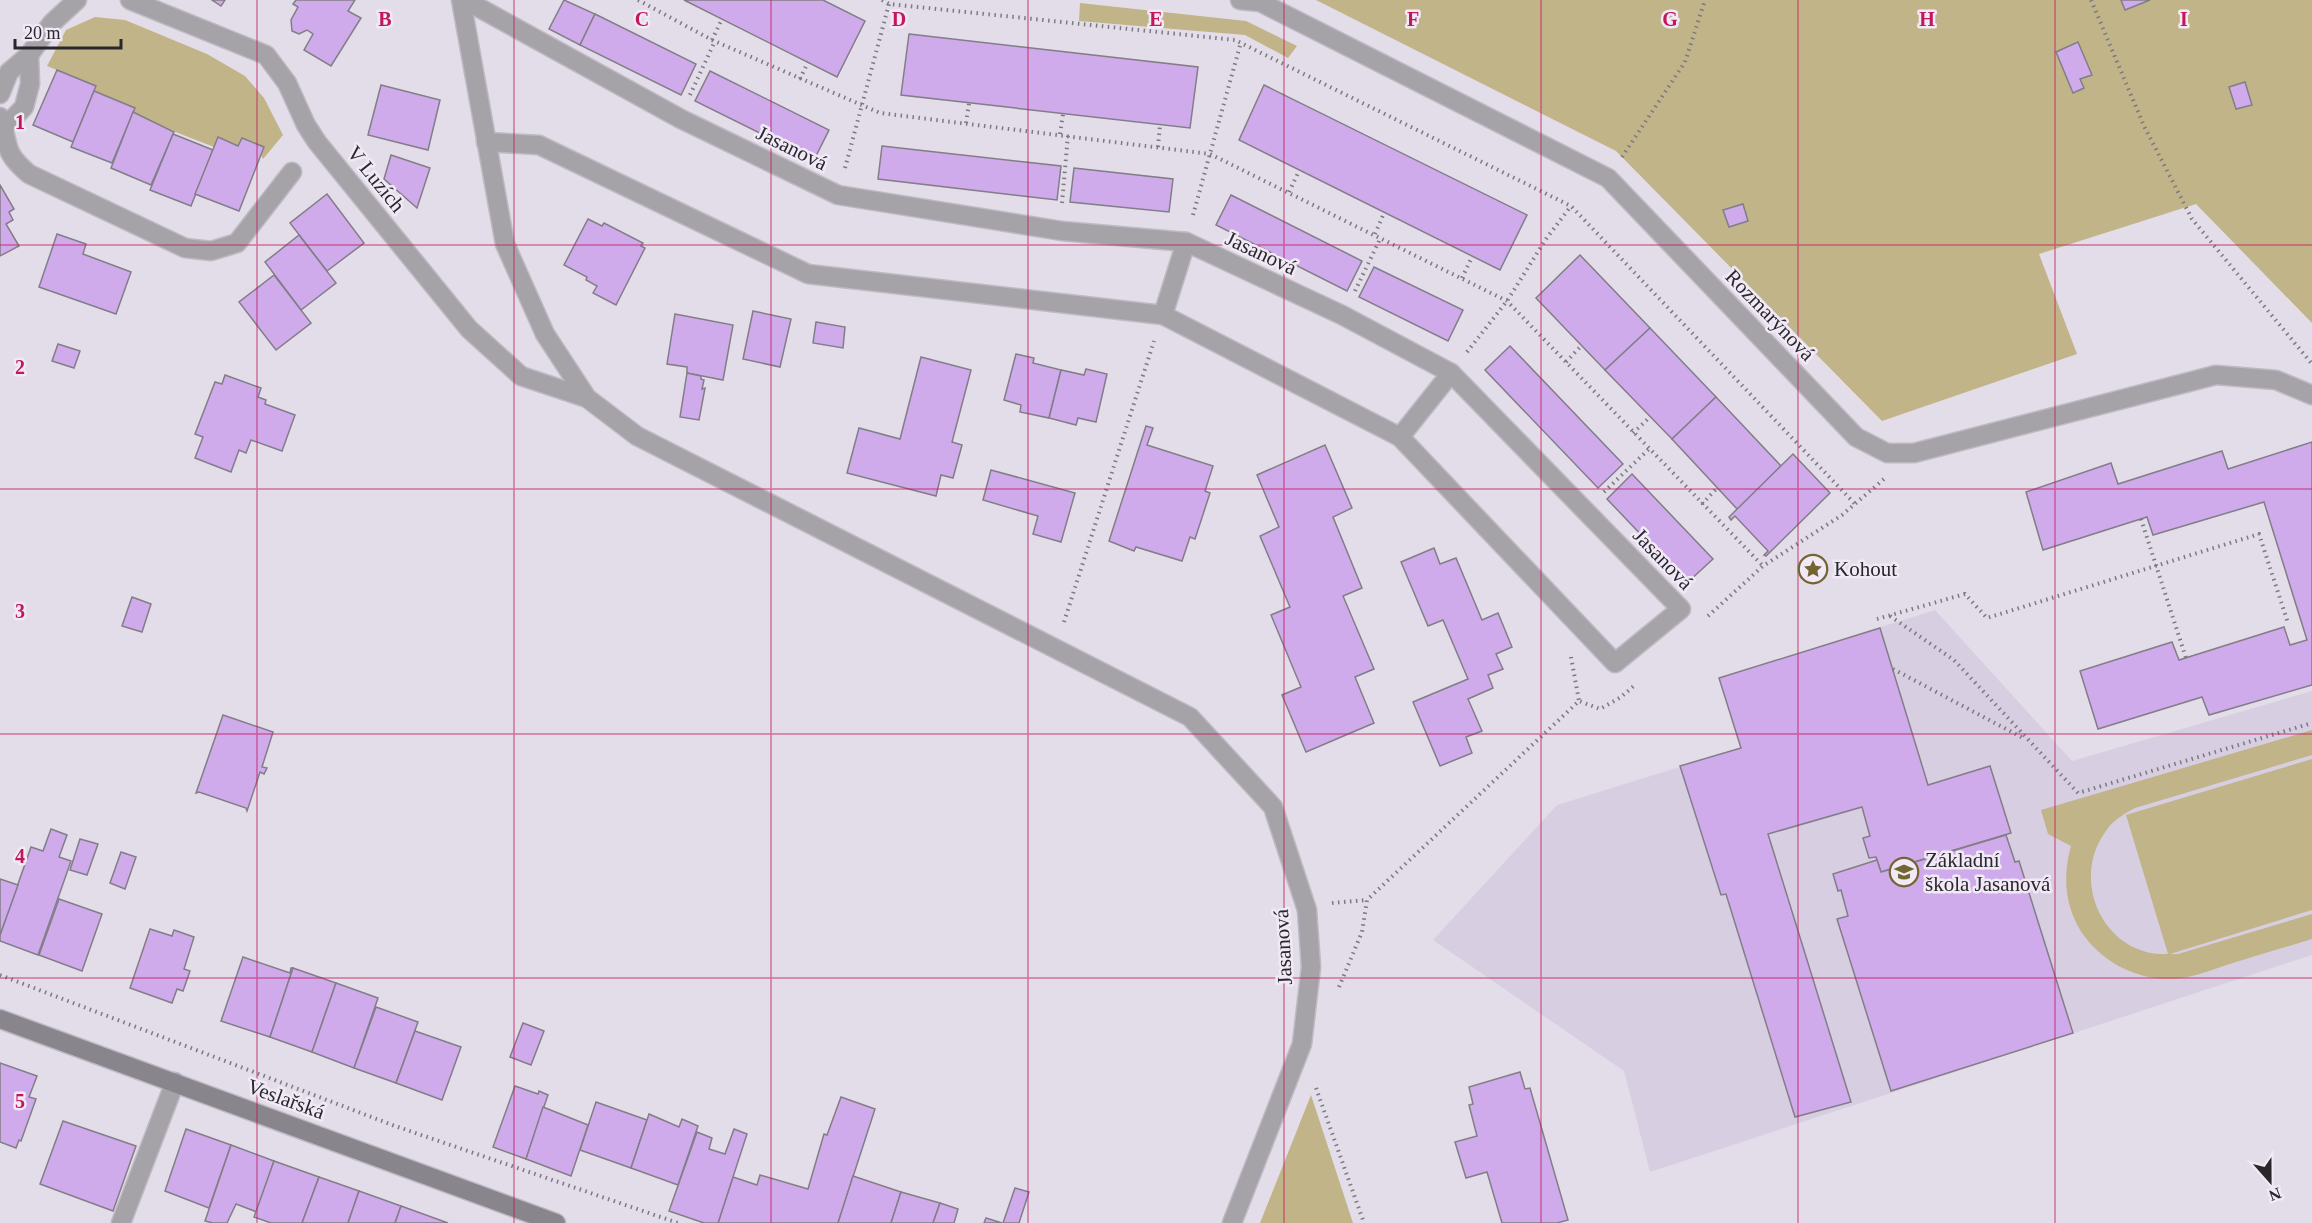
<svg xmlns="http://www.w3.org/2000/svg" width="2312" height="1223" viewBox="0 0 2312 1223" font-family="'Times New Roman',serif">
  <rect width="100%" height="100%" fill="#e3dde9"/>
  <path fill="#d8cee1" d="M1935,610L2072,761L2312,691V955L1650,1172L1624,1071L1433,940L1557,805L1741,748L1719,678Z"/>
  <g fill="#c1b489">
    <path d="M1316,0H2312V323L2196,204L2039,254L2077,354L1882,421L1616,151Z"/>
    <path d="M1080,3L1246,21L1297,46L1288,58L1245,35L1079,21Z"/>
    <path d="M95,17L125,20L207,54L245,76L264,98L283,135L263,159L261,155L264,147L242,138L238,146L218,138L214,147L132,115L135,108L94,91L95,86L47,66L66,30Z"/>
    <path d="M2312,730V755L2135,808C2124,814 2113,820 2106,831C2069,880 2104,957 2168,954L2126,815L2312,759V910L2170,954H2178L2312,914V939C2286,947 2259,955 2233,963C2216,968 2198,976 2181,978C2144,983 2107,966 2085,937C2065,910 2062,877 2071,846L2048,834L2041,810Z"/>
    <path d="M1311,1095L1353,1223H1260Z"/>
  </g>
  <g fill="#cfabeb" stroke="#827d87" stroke-width="1.5">
    <path d="M212,0H225L221,6Z"/>
    <path d="M296,0H355L348,11L361,18L331,66L304,50L313,34L307,30L299,34L292,31L291,20L298,7L293,4Z"/>
    <path d="M564,0L595,14L580,45L549,29Z"/>
    <path d="M684,0H823L865,21L837,77Z"/>
    <path d="M2121,0H2150L2125,10Z"/>
    <path d="M595,14L696,64L681,95L580,45Z"/>
    <path d="M909,34L1198,67L1190,128L901,95Z"/>
    <path d="M2078,42L2092,75L2080,79L2084,88L2073,93L2056,52Z"/>
    <path d="M57,70L96,86L73,142L33,125Z"/>
    <path d="M710,71L829,130L814,160L695,101Z"/>
    <path d="M2245,82L2252,105L2236,109L2229,87Z"/>
    <path d="M381,85L440,100L428,150L368,135Z"/>
    <path d="M1264,85L1527,215L1500,270L1239,140Z"/>
    <path d="M94,91L135,108L112,163L71,147Z"/>
    <path d="M133,112L174,132L151,185L111,168Z"/>
    <path d="M173,134L213,150L191,206L150,190Z"/>
    <path d="M218,137L238,146L242,138L264,147L239,211L195,194Z"/>
    <path d="M882,146L1061,166L1057,200L878,179Z"/>
    <path d="M391,155L430,168L417,208L384,179Z"/>
    <path d="M1074,168L1173,179L1169,212L1070,202Z"/>
    <path d="M0,185L14,209L9,212L13,220L6,224L19,246L0,256Z"/>
    <path d="M327,194L364,243L327,271L290,223Z"/>
    <path d="M1231,195L1362,261L1347,291L1216,225Z"/>
    <path d="M1743,204L1748,221L1729,227L1723,210Z"/>
    <path d="M588,219L602,226L604,223L643,243L641,246L645,248L616,305L593,293L597,286L586,280L587,277L564,265Z"/>
    <path d="M57,234L86,244L83,254L131,272L116,314L39,287Z"/>
    <path d="M299,235L336,283L301,310L265,262Z"/>
    <path d="M1580,255L1650,328L1605,370L1536,298Z"/>
    <path d="M1374,267L1463,310L1448,341L1359,297Z"/>
    <path d="M274,275L311,323L276,350L239,302Z"/>
    <path d="M753,311L791,319L780,367L743,359Z"/>
    <path d="M675,314L733,325L723,380L687,373V367L667,364Z"/>
    <path d="M816,322L845,327L843,348L813,343Z"/>
    <path d="M1650,328L1716,397L1672,439L1605,370Z"/>
    <path d="M58,344L80,351L74,368L52,361Z"/>
    <path d="M1510,346L1623,464L1598,488L1485,370Z"/>
    <path d="M1016,354L1034,358L1033,363L1061,370L1049,418L1020,412L1021,405L1004,400Z"/>
    <path d="M921,357L971,370L952,442L962,445L953,478L941,475L936,496L847,473L859,428L900,439Z"/>
    <path d="M1086,369L1107,374L1096,422L1078,418L1076,425L1049,418L1061,370L1084,375Z"/>
    <path d="M687,373L701,376V379L704,380L702,389L705,388L699,420L680,417Z"/>
    <path d="M225,375L261,388L258,397L266,400L265,404L295,415L282,451L251,440L246,453L239,450L231,472L195,458L203,437L195,434L215,382L222,384Z"/>
    <path d="M1716,397L1781,466L1738,510L1672,439Z"/>
    <path d="M1146,426L1153,428L1147,445L1213,466L1205,491L1210,493L1195,539L1190,537L1182,561L1136,547L1134,551L1109,541Z"/>
    <path d="M2312,442V685L2209,715L2202,697L2098,729L2080,671L2172,642L2179,660L2284,627L2290,645L2307,640L2264,502L2153,535L2147,517L2043,550L2026,492L2111,463L2118,484L2222,451L2228,469Z"/>
    <path d="M1325,445L1352,508L1333,517L1362,588L1343,596L1374,669L1355,677L1374,723L1306,752L1282,695L1301,687L1271,615L1290,607L1260,536L1279,527L1257,475Z"/>
    <path d="M1793,454L1830,493L1766,556L1764,555L1768,551L1735,516L1731,520L1729,517Z"/>
    <path d="M991,470L1075,493L1061,542L1033,534L1038,516L983,500Z"/>
    <path d="M1632,474L1713,559L1687,583L1607,499Z"/>
    <path d="M1434,548L1440,564L1456,558L1482,620L1498,613L1512,647L1496,654L1503,669L1488,675L1493,688L1468,699L1482,731L1466,737L1472,753L1440,766L1413,702L1468,679L1443,620L1428,626L1401,562Z"/>
    <path d="M132,597L151,604L142,632L122,626Z"/>
    <path d="M1880,628L1928,785L1990,766L2011,833L1881,872L1876,857L1869,858L1863,838L1870,836L1862,807L1768,834L1851,1102L1795,1117L1726,894L1721,895L1680,766L1741,748L1719,678Z"/>
    <path d="M223,715L273,732L262,767L267,768L264,774L260,772L247,811L246,808L199,792L196,793Z"/>
    <path d="M51,829L67,835L59,857L71,861L38,955L0,941V935L31,847L43,851Z"/>
    <path d="M2006,835L2015,862L2019,861L2073,1033L1891,1091L1837,919L1848,916L1841,890L1838,891L1833,874L1877,860L1881,872Z"/>
    <path d="M80,839L98,844L87,875L70,870Z"/>
    <path d="M121,852L136,857L125,889L110,883Z"/>
    <path d="M0,879L18,885L0,935Z"/>
    <path d="M59,899L102,914L82,971L39,955Z"/>
    <path d="M150,929L172,936L174,930L194,937L184,969L190,971L183,991L177,989L172,1003L130,988Z"/>
    <path d="M243,957L290,973L291,968H293L270,1037L221,1021Z"/>
    <path d="M293,968L336,983L312,1052L270,1037Z"/>
    <path d="M336,983L378,998L354,1068L312,1052Z"/>
    <path d="M376,1007L418,1022L396,1083L354,1068Z"/>
    <path d="M523,1023L544,1031L531,1065L510,1057Z"/>
    <path d="M415,1031L461,1047L442,1100L396,1083Z"/>
    <path d="M0,1063L37,1076L29,1097L36,1099L21,1141L19,1140L16,1148L0,1142Z"/>
    <path d="M1520,1072L1525,1089L1530,1088L1568,1220L1557,1223H1502L1487,1172L1466,1178L1455,1142L1477,1136L1469,1105L1473,1104L1469,1087Z"/>
    <path d="M515,1086L538,1094L539,1091L548,1095L526,1159L493,1147Z"/>
    <path d="M841,1097L875,1109L838,1223H718L733,1177L757,1185L760,1175L808,1189L824,1134L827,1135Z"/>
    <path d="M596,1102L647,1120L631,1168L580,1150Z"/>
    <path d="M543,1107L588,1125L571,1176L526,1159Z"/>
    <path d="M649,1114L679,1127L682,1119L698,1126L678,1185L631,1168Z"/>
    <path d="M63,1121L136,1146L113,1211L40,1184Z"/>
    <path d="M186,1129L231,1145L209,1208L165,1191Z"/>
    <path d="M734,1129L747,1134L718,1223H704L669,1211L697,1132L712,1138L709,1149L725,1154Z"/>
    <path d="M231,1145L274,1161L257,1212L236,1204L227,1223H213L205,1221Z"/>
    <path d="M274,1161L319,1177L302,1223H271L254,1217Z"/>
    <path d="M853,1176L901,1192L891,1223H838Z"/>
    <path d="M319,1177L359,1191L348,1223H302Z"/>
    <path d="M1015,1188L1029,1192L1019,1223H1003Z"/>
    <path d="M359,1191L401,1206L395,1223H348Z"/>
    <path d="M901,1192L940,1203L933,1223H891Z"/>
    <path d="M940,1203L958,1209L954,1223H933Z"/>
    <path d="M401,1206L448,1223H395Z"/>
    <path d="M986,1218L1002,1223H984Z"/>
  </g>
  <g fill="none" stroke-linecap="round" stroke-linejoin="round">
    <g stroke="#beb9c3" stroke-width="21">
      <g id="lane">
        <path d="M1163,315L1186,242"/>
        <path d="M1400,437L1451,373"/>
        <path d="M121,1223L175,1082"/>
      </g>
    </g>
    <g stroke="#beb9c3" stroke-width="21">
      <g id="street">
        <path d="M130,0L266,55L287,83L306,125L317,142L469,329L521,376L587,398"/>
        <path d="M461,0L505,244L545,334L587,398L637,436L1190,717L1273,807L1307,910L1311,967L1302,1044L1232,1223"/>
        <path d="M465,0L681,119L838,195L1062,231L1186,242L1342,315L1451,373L1681,609L1615,663L1400,437L1163,315L808,274L539,145L486,142"/>
        <path d="M1240,0L1260,2L1608,178L1856,437L1887,453H1914L2216,375L2276,380L2312,395"/>
        <path d="M0,94L9,72L29,55L52,23L77,0"/>
        <path d="M0,117C10,146 2,151 29,174L185,248L211,251L237,243L292,172"/>
        <path d="M4,128L24,107L30,84L29,55"/>
      </g>
    </g>
    <g stroke="#beb9c3" stroke-width="21">
      <path id="secondary" d="M0,1019L556,1223"/>
    </g>
    <g stroke="#7d7981" stroke-width="4" stroke-dasharray="1.5 4.5" stroke-linecap="butt">
      <path d="M638,0L712,40L880,113L1210,154L1507,301L1763,566"/>
      <path d="M882,0L889,4L1235,40L1571,206L1855,504"/>
      <path d="M2091,0L2144,126L2192,219L2312,364"/>
      <path d="M712,40L722,19"/>
      <path d="M800,79L808,62"/>
      <path d="M690,95L715,41"/>
      <path d="M966,123L969,103"/>
      <path d="M1060,134L1063,114"/>
      <path d="M1158,147L1160,125"/>
      <path d="M1622,157L1685,62L1705,0"/>
      <path d="M845,168L889,4"/>
      <path d="M1289,192L1299,171"/>
      <path d="M1062,203L1068,135"/>
      <path d="M1193,215L1241,42"/>
      <path d="M1375,234L1384,213"/>
      <path d="M1462,278L1472,257"/>
      <path d="M1355,291L1381,237"/>
      <path d="M1467,352L1507,301L1546,239L1571,206"/>
      <path d="M1566,362L1581,346"/>
      <path d="M1633,433L1650,417"/>
      <path d="M1604,492L1649,449"/>
      <path d="M1702,504L1717,488"/>
      <path d="M2141,519L2186,658"/>
      <path d="M1708,616L1763,566L1842,515L1884,479"/>
      <path d="M1890,616L1954,660L2078,793L2312,723"/>
      <path d="M1877,619L1965,594L1987,618L2259,534L2288,623"/>
      <path d="M1064,622L1154,341"/>
      <path d="M1571,657L1579,701"/>
      <path d="M1893,669L2025,739"/>
      <path d="M1332,903L1367,900"/>
      <path d="M0,975L395,1126L678,1223"/>
      <path d="M1339,987L1362,932L1367,900L1579,701L1600,709L1621,697L1635,685"/>
      <path d="M1316,1088L1364,1223"/>
    </g>
    <use href="#lane" stroke="#a5a3a8" stroke-width="18"/>
    <use href="#street" stroke="#a5a3a8" stroke-width="18"/>
    <use href="#secondary" stroke="#89858c" stroke-width="18"/>
  </g>
  <path fill="none" stroke="#c2185b" stroke-width="1.5" stroke-opacity="0.55" d="M257,0V1223M514,0V1223M771,0V1223M1028,0V1223M1284,0V1223M1541,0V1223M1798,0V1223M2055,0V1223M0,245H2312M0,489H2312M0,734H2312M0,978H2312"/>
  <defs>
    <g id="sight-ring" transform="scale(1.5)"><circle r="9.5" fill="#f1eaf6" stroke="#736532" stroke-width="1.5"/><path d="M0-6L1.8-2.2L6-1.7L2.9 1.2L3.7 5.4L0 3.3L-3.7 5.4L-2.9 1.2L-6-1.7L-1.8-2.2Z" fill="#736532"/></g>
    <g id="school-ring" transform="scale(1.5)"><circle r="9.5" fill="#f1eaf6" stroke="#736532" stroke-width="1.5"/><path d="M0-5L7-2L0 1L-7-2ZM-4 1L0 2.5L4 1V4Q0 6-4 4Z" fill="#736532"/></g>
  </defs>
  <g fill-rule="evenodd">
    <use href="#sight-ring" x="1813" y="569"/>
    <use href="#school-ring" x="1904" y="872"/>
  </g>
  <g text-anchor="middle" stroke-width="5" stroke-linejoin="round" paint-order="stroke">
    <g font-size="21" fill="#29272c" stroke="#f1eaf6">
      <text transform="translate(792 148) rotate(26)" y="7">Jasanová</text>
      <text transform="translate(376 179) rotate(51)" y="7">V Luzích</text>
      <text transform="translate(1261 253) rotate(25)" y="7">Jasanová</text>
      <text transform="translate(1770 315) rotate(46)" y="7">Rozmarýnová</text>
      <text transform="translate(1663 559) rotate(46)" y="7">Jasanová</text>
      <text transform="translate(1283 947) rotate(-93)" y="7">Jasanová</text>
      <text transform="translate(286 1099) rotate(20)" y="7">Veslařská</text>
    </g>
    <g font-size="21" fill="#29272c" stroke="#f1eaf6" text-anchor="start">
      <text x="1834" y="576">Kohout</text>
      <text x="1925" y="867">Základní<tspan x="1925" dy="24">škola Jasanová</tspan></text>
    </g>
  </g>
  <g font-size="20" text-anchor="middle" font-weight="bold" fill="#c2185b" stroke="#f1eaf6" stroke-width="5" stroke-linejoin="round" paint-order="stroke">
    <text x="385" y="26">B</text>
    <text x="642" y="26">C</text>
    <text x="899" y="26">D</text>
    <text x="1156" y="26">E</text>
    <text x="1413" y="26">F</text>
    <text x="1670" y="26">G</text>
    <text x="1927" y="26">H</text>
    <text x="2184" y="26">I</text>
    <text x="20" y="129">1</text>
    <text x="20" y="374">2</text>
    <text x="20" y="618">3</text>
    <text x="20" y="863">4</text>
    <text x="20" y="1108">5</text>
  </g>
  <g transform="translate(2270 1181) rotate(159)" stroke="#f1eaf6" stroke-width="4.5" paint-order="stroke">
  <path d="M0-4.5L10 22L0 15L-10 22Z" fill="#29272c"/>
  <text y="-9" font-size="16" font-weight="bold" text-anchor="middle" fill="#29272c">N</text>
  </g>
  <path d="M15 39v9h106v-9" fill="none" stroke="#29272c" stroke-width="3"/>
  <text x="24" y="39" font-size="18" fill="#29272c" stroke="#f1eaf6" stroke-width="4.5" paint-order="stroke">20 m</text>
</svg>
